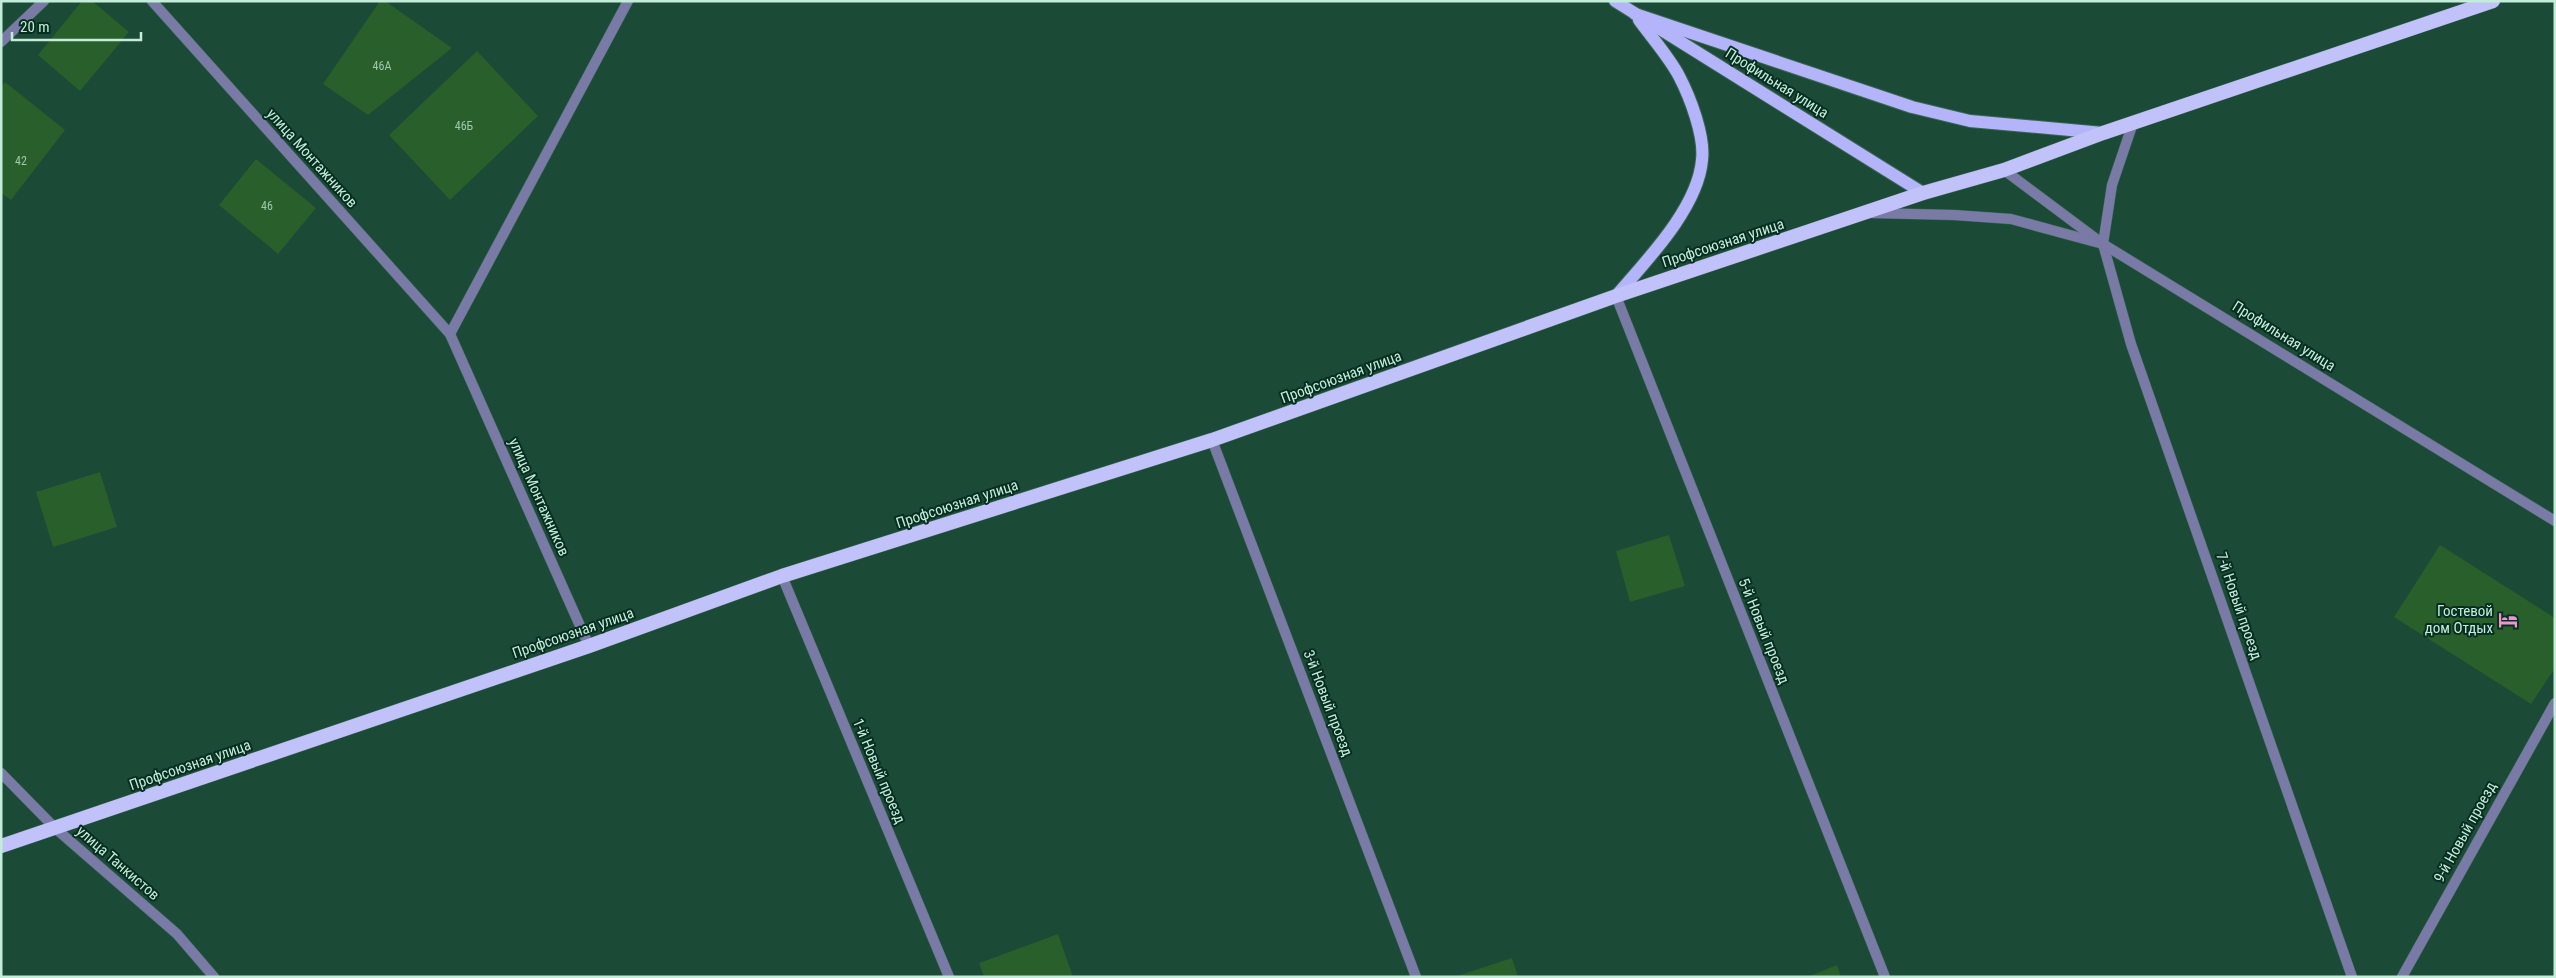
<svg xmlns="http://www.w3.org/2000/svg" width="2556" height="978" viewBox="0 0 2556 978" font-family="'Roboto Condensed',sans-serif">
  <rect width="100%" height="100%" fill="#1b4a37"/>
  <g fill="#285f2a">
    <path d="M82,1H92L129,32L80,91L38,55Z"/>
    <path d="M380,1H385L452,48L368,115L323,84Z"/>
    <path d="M477,51L538,116L450,200L389,135Z"/>
    <path d="M5,82L65,130L11,200L1,193V87Z"/>
    <path d="M256,159L316,208L278,254L219,205Z"/>
    <path d="M100,472L117,527L53,547L36,492Z"/>
    <path d="M1669,535L1685,586L1630,602L1616,551Z"/>
    <path d="M2440,545L2555,618V668L2531,704L2394,617Z"/>
    <path d="M1058,934L1073,977H984L979,963Z"/>
    <path d="M1512,958L1518,977H1457V976Z"/>
    <path d="M1837,965L1841,977H1807Z"/>
  </g>
  <g fill="none" stroke-linecap="round" stroke-linejoin="round">
    <g stroke="#396754" stroke-width="11">
      <g id="minor">
        <path d="M152,1L450,334L589,646"/>
        <path d="M1,42L44,1"/>
        <path d="M2103,244L2131,344L2352,977"/>
        <path d="M1616,296L1885,977"/>
        <path d="M450,334L628,1"/>
        <path d="M1212,440L1416,977"/>
        <path d="M782,576L949,977"/>
        <path d="M1,773L55,828L177,934L214,977"/>
        <path d="M2402,977L2555,703"/>
      </g>
    </g>
    <g stroke="#396754" stroke-width="11">
      <g id="tertiary">
        <path d="M2004,170L2103,244L2555,521"/>
        <path d="M1870,213L1954,215L2011,219L2103,244L2112,185L2133,123"/>
      </g>
    </g>
    <g stroke="#396754" stroke-width="14">
      <g id="primary">
        <path d="M1615,1L1923,193"/>
        <path d="M1635,14L1912,107L1970,121L2103,133"/>
        <path d="M1616,296C1646,261 1698,208 1702,160C1705,136 1690,97 1679,76C1669,57 1652,38 1639,20"/>
      </g>
    </g>
    <g stroke="#396754" stroke-width="15">
      <path id="trunk" d="M1,846L589,646L782,576L1212,440L1616,296L1923,193L2004,170L2103,133L2493,1"/>
    </g>
    <use href="#minor" stroke="#797aa5" stroke-width="10"/>
    <use href="#tertiary" stroke="#797aa5" stroke-width="10"/>
    <use href="#primary" stroke="#b4b4fa" stroke-width="12"/>
    <use href="#trunk" stroke="#c2c2fa" stroke-width="14"/>
  </g>
  <defs>
    <g id="hotel-bare" transform="scale(1.5)"><path d="M-6-4.5h1.5V1H6V5H4.5V3h-9V5H-6ZM-4 0a1.8 1.8 0 1 1 3.6 0ZM.5 0V-2.5h3Q6-2.5 6 0Z" fill="#f790ce" stroke="#072e20" stroke-width="2.5" paint-order="stroke"/></g>
  </defs>
  <g fill-rule="evenodd">
    <use href="#hotel-bare" x="2508" y="620"/>
  </g>
  <g text-anchor="middle" stroke-width="4" stroke-linejoin="round" paint-order="stroke">
    <g font-size="12" fill="#9dcaad">
      <text x="382" y="70">46А</text>
      <text x="464" y="130">46Б</text>
      <text x="21" y="165">42</text>
      <text x="267" y="210">46</text>
    </g>
    <g font-size="15" fill="#c4edd9" stroke="#072e20">
      <text transform="translate(1777 83) rotate(32)" y="5">Профильная улица</text>
      <text transform="translate(312 158) rotate(48)" y="5">улица Монтажников</text>
      <text transform="translate(1723 243) rotate(-18)" y="5">Профсоюзная улица</text>
      <text transform="translate(2284 336) rotate(32)" y="5">Профильная улица</text>
      <text transform="translate(1341 377) rotate(-20)" y="5">Профсоюзная улица</text>
      <text transform="translate(539 497) rotate(66)" y="5">улица Монтажников</text>
      <text transform="translate(957 504) rotate(-18)" y="5">Профсоюзная улица</text>
      <text transform="translate(2239 606) rotate(71)" y="5">7-й Новый проезд</text>
      <text transform="translate(1764 631) rotate(68)" y="5">5-й Новый проезд</text>
      <text transform="translate(573 633) rotate(-19)" y="5">Профсоюзная улица</text>
      <text transform="translate(1328 703) rotate(69)" y="5">3-й Новый проезд</text>
      <text transform="translate(190 765) rotate(-19)" y="5">Профсоюзная улица</text>
      <text transform="translate(879 771) rotate(67)" y="5">1-й Новый проезд</text>
      <text transform="translate(2465 832) rotate(-61)" y="5">9-й Новый проезд</text>
      <text transform="translate(118 863) rotate(41)" y="5">улица Танкистов</text>
    </g>
    <g font-size="15" fill="#c4edd9" stroke="#072e20" text-anchor="end">
      <text x="2493" y="616">Гостевой<tspan x="2493" dy="17">дом Отдых</tspan></text>
    </g>
  </g>
  <rect width="2556" height="978" fill="none" stroke="#c4edd9" stroke-width="5"/>
  <path d="M12 32v8h129v-8" fill="none" stroke="#c4edd9" stroke-width="2.5"/>
  <text x="20" y="32" font-size="15" fill="#c4edd9" stroke="#072e20" stroke-width="4" paint-order="stroke">20 m</text>
</svg>
